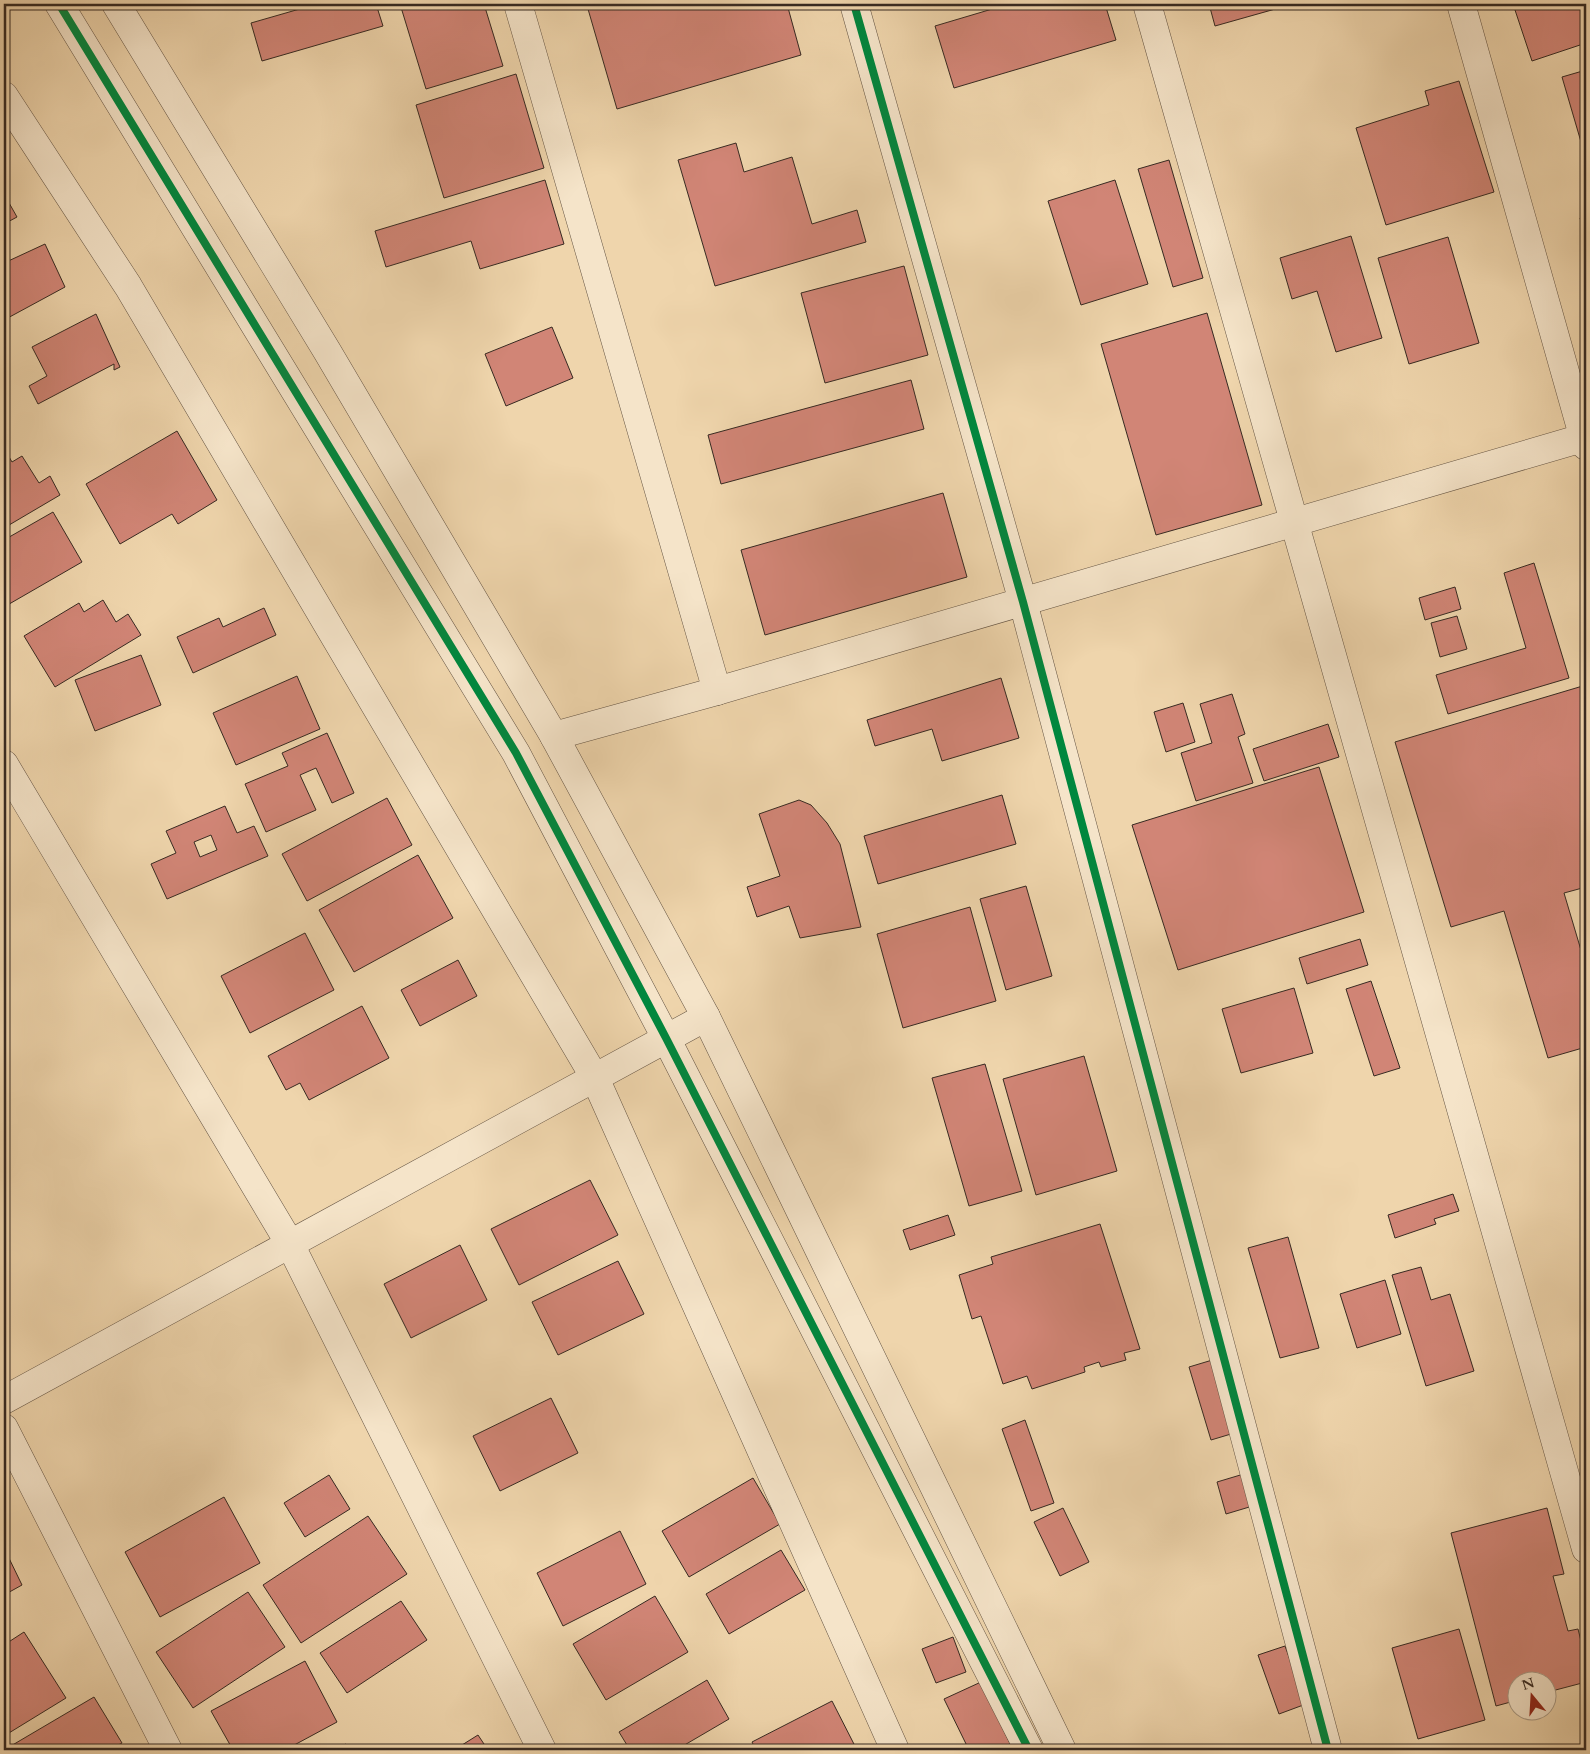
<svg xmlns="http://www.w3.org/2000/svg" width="1590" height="1754" viewBox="0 0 1590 1754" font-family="Cardo,serif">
  <rect width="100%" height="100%" fill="#efd5ac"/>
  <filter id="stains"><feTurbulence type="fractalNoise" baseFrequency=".004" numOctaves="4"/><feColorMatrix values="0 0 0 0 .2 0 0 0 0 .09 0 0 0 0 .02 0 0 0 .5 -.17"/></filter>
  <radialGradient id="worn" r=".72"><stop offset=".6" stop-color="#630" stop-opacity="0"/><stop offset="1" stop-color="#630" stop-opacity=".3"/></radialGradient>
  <g fill="#d18576" stroke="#372a22" fill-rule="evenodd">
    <path d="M317,4H376L383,26L262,61L251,23Z"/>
    <path d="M400,4H484L503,66L426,89Z"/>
    <path d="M607,4H787L801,55L617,109L588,9Z"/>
    <path d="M1009,4H1105L1116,40L954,88L935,26Z"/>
    <path d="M1209,4H1293L1215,26Z"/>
    <path d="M1513,4H1586V43L1532,61Z"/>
    <path d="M1586,70V159L1562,77Z"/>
    <path d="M516,74L544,168L444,198L416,105Z"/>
    <path d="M1459,81L1494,192L1386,225L1356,128L1429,105L1425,91Z"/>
    <path d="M736,143L744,172L792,157L812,224L857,210L866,242L715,286L678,160Z"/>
    <path d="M1169,160L1203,278L1173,287L1138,169Z"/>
    <path d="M545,180L564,244L480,269L471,241L386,267L375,231Z"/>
    <path d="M1115,180L1148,284L1081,305L1048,201Z"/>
    <path d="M4,194L17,217L4,224Z"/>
    <path d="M1586,217V238L1580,218Z"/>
    <path d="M1351,236L1382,338L1336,352L1317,291L1292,299L1280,258Z"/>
    <path d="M1448,237L1479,343L1409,364L1378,258Z"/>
    <path d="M45,244L65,287L4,320V263Z"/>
    <path d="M904,266L928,355L825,383L801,293Z"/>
    <path d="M1207,313L1262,505L1156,535L1101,344Z"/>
    <path d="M96,314L120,367L114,370V364L38,404L29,386L47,376L32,347Z"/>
    <path d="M552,327L573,378L506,406L485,354Z"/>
    <path d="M911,380L924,429L721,484L708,435Z"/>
    <path d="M177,431L217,500L178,524L172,514L120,544L86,484Z"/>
    <path d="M4,448L12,462L22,456L39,483L50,476L60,495L4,528Z"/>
    <path d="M943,493L967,577L765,635L741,550Z"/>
    <path d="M53,512L82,562L4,607V540Z"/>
    <path d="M1534,563L1569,678L1448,714L1436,675L1526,648L1504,573Z"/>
    <path d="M1455,587L1461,609L1425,620L1419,598Z"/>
    <path d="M103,600L116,622L128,614L141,635L55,687L24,636L79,603L84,612Z"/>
    <path d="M264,608L276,635L193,673L177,637L219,618L223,627Z"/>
    <path d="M1457,616L1467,649L1440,657L1431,623Z"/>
    <path d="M141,655L161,705L95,731L75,680Z"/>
    <path d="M297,676L320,729L236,765L213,713Z"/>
    <path d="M1001,678L1019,738L942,761L932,729L875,746L867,720Z"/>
    <path d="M1586,685V887L1564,893L1586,967V1047L1548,1058L1504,911L1451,927L1395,742Z"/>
    <path d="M1232,694L1245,734L1238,737L1253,783L1196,801L1181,753L1212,743L1200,704Z"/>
    <path d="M1183,703L1195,742L1166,752L1154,712Z"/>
    <path d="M1328,724L1339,757L1264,781L1253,749Z"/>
    <path d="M327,733L354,793L332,803L316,768L300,775L316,810L266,832L245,784L288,766L282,753Z"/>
    <path d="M1319,767L1364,912L1178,970L1132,825Z"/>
    <path d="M1002,795L1016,844L878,884L864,836Z"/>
    <path d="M387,798L412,845L307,901L282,854Z"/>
    <path d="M799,800L811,805L827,823L840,844L861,927L800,938L789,906L757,917L747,887L780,876L759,814Z"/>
    <path d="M225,806L237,833L254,826L268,856L167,899L151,864L176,853L166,831ZM211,835L217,850L200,857L194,842Z"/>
    <path d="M418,855L453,918L354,972L319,910Z"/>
    <path d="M1026,886L1052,976L1006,990L980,899Z"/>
    <path d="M970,907L996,1001L903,1028L877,934Z"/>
    <path d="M305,933L334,990L250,1033L221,976Z"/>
    <path d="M1360,939L1368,965L1307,984L1299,958Z"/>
    <path d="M458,960L477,996L420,1026L401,990Z"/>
    <path d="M1371,981L1400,1068L1374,1076L1346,989Z"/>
    <path d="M1294,988L1313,1053L1241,1073L1222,1009Z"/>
    <path d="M362,1006L389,1058L309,1100L300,1083L286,1090L268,1056Z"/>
    <path d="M1084,1056L1117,1171L1036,1195L1003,1079Z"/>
    <path d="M985,1064L1022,1191L969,1206L932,1078Z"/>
    <path d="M590,1180L618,1235L519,1285L491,1229Z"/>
    <path d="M1453,1194L1459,1211L1434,1219L1436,1224L1395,1238L1388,1215Z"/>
    <path d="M948,1215L955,1235L910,1250L903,1230Z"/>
    <path d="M1100,1224L1140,1349L1124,1353L1126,1360L1101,1367L1099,1362L1084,1367L1085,1372L1032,1389L1027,1376L1003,1384L981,1316L972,1319L959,1275L993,1264L991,1257Z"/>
    <path d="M1288,1237L1319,1348L1280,1358L1248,1248Z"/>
    <path d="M460,1245L487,1300L411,1338L384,1284Z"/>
    <path d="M618,1261L644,1314L558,1355L532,1302Z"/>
    <path d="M1421,1267L1431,1300L1450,1294L1474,1371L1426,1386L1392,1275Z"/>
    <path d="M1385,1280L1401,1334L1357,1348L1340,1294Z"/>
    <path d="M1219,1358L1241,1431L1211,1440L1189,1367Z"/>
    <path d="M551,1398L578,1453L500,1491L473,1436Z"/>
    <path d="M1025,1420L1054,1503L1031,1511L1002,1429Z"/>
    <path d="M1247,1473L1256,1505L1226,1514L1217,1482Z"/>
    <path d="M329,1475L350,1509L305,1537L284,1503Z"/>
    <path d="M753,1478L780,1524L689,1577L662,1531Z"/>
    <path d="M224,1497L260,1563L160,1617L125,1552Z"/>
    <path d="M1063,1508L1089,1562L1060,1576L1034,1522Z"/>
    <path d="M1547,1508L1564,1574L1553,1576L1568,1631L1578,1629L1586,1661V1682L1548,1692V1682H1518V1700L1496,1706L1451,1533Z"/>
    <path d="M368,1516L407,1574L301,1643L263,1585Z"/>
    <path d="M620,1531L646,1584L563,1626L537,1573Z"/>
    <path d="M5,1550L22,1585L4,1595V1551Z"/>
    <path d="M781,1550L805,1590L729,1634L706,1594Z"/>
    <path d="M248,1592L285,1647L193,1708L156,1652Z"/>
    <path d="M655,1596L688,1652L606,1700L573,1644Z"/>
    <path d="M401,1601L427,1640L347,1693L320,1653Z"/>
    <path d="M1459,1629L1485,1720L1418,1739L1392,1648Z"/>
    <path d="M24,1632L66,1698L4,1736V1645Z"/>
    <path d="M953,1637L966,1672L936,1683L922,1649Z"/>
    <path d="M1285,1646L1306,1704L1279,1714L1258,1655Z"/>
    <path d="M305,1661L337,1722L285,1750H233L211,1711Z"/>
    <path d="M707,1680L729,1719L676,1750H630L619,1732Z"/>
    <path d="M981,1682L1013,1750H969L944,1699Z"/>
    <path d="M94,1697L122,1743L109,1750H4Z"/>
    <path d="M832,1701L857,1750H756L752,1742Z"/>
    <path d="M478,1735L488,1750H454Z"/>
    <path d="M346,1744L349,1750H334Z"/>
  </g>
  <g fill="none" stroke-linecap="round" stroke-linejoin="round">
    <g stroke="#655544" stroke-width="29">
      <g id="minor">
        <path d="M518,4L717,691"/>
        <path d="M854,4L1023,602L1328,1750"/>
        <path d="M1147,4L1586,1549"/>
        <path d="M1461,4L1586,446"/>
        <path d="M4,96L128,286L595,1078L895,1750"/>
        <path d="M554,736L717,691L1586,437"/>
        <path d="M4,764L290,1244L542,1750"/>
        <path d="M4,1400L706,1017"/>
        <path d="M4,1428L168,1750"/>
      </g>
    </g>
    <g stroke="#655544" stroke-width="29">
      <g id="tertiary">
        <path d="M59,4L516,753L666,1038L1029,1750"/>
        <path d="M116,4L327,351L554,736L706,1017L1062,1750"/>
      </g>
    </g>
    <use href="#minor" stroke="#f5e4c9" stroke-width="28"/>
    <use href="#tertiary" stroke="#f5e4c9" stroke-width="28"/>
    <g stroke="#f5e4c9" stroke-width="11">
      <g id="cycleway">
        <path d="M59,4L516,753L666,1038L1029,1750"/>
        <path d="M854,4L1023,602L1328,1750"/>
      </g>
    </g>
    <use href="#cycleway" stroke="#00873e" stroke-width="8"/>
  </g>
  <rect width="1590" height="1754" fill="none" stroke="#efd5ac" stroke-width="20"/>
  <rect x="5" y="5" width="1580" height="1744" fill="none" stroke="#372a22" stroke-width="2.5"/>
  <rect x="10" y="10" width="1570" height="1734" fill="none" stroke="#372a22"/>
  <g transform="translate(1532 1696) rotate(342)"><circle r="24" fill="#f5e4c9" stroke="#a99a86"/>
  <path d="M0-4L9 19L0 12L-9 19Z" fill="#8f2418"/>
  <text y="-8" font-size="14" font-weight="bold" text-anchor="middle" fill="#372a22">N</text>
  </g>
  <rect width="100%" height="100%" filter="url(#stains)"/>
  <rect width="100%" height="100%" fill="url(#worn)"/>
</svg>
